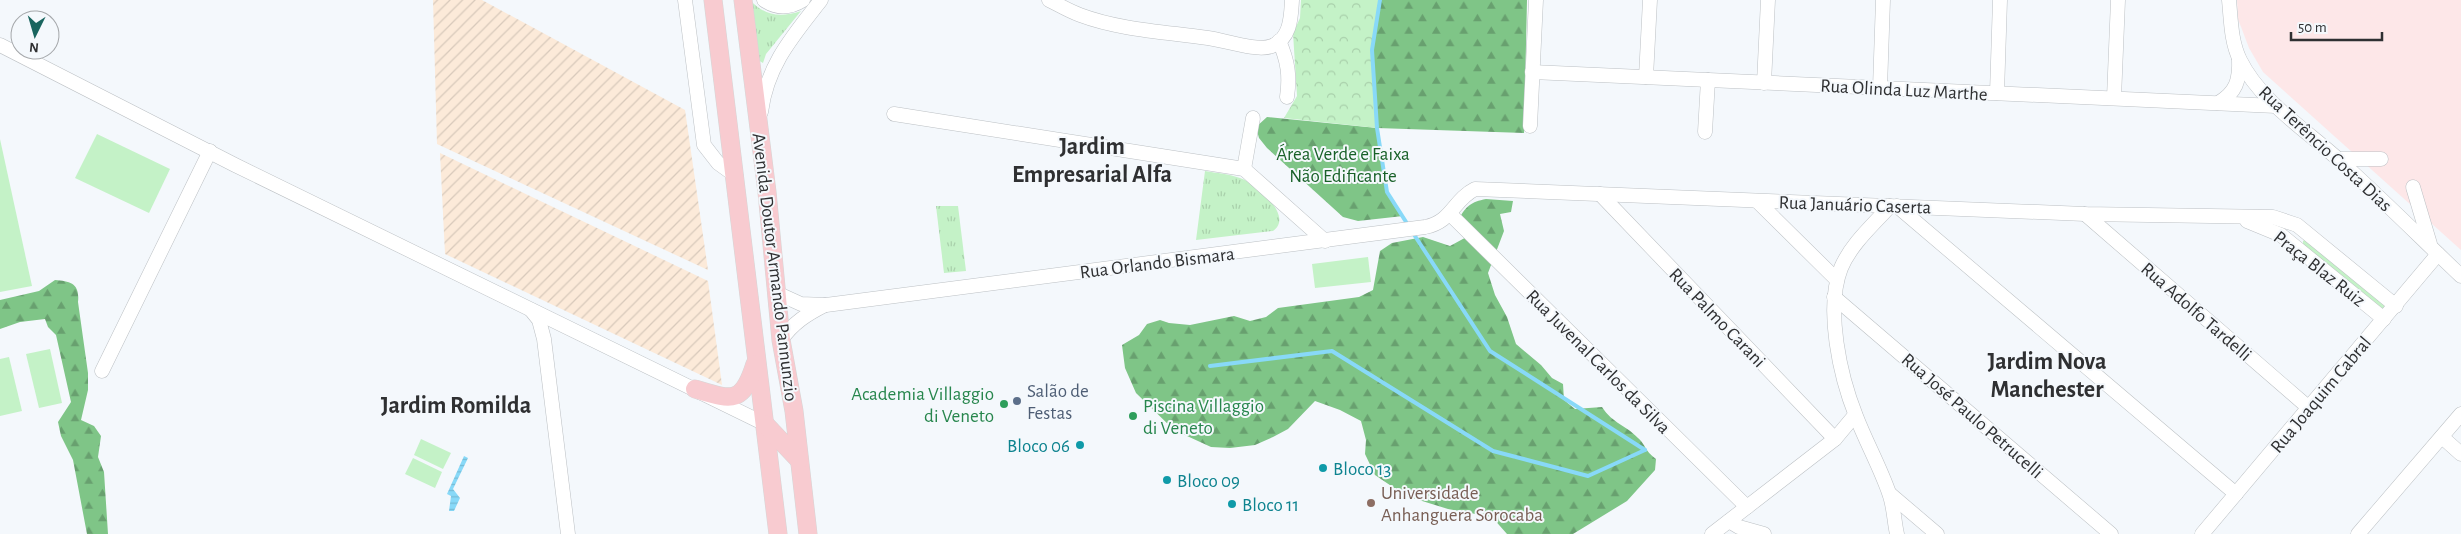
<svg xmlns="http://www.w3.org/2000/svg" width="2461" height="534" viewBox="0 0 2461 534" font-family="'Alegreya Sans',sans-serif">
  <defs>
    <pattern id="industrial-furrows" width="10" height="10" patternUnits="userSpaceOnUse" patternTransform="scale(1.25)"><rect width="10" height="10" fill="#fcead9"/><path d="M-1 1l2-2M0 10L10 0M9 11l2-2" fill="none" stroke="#d8c9bb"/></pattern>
    <pattern id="grass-tufts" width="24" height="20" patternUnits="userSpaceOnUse" patternTransform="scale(1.25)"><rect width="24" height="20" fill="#c4f2c7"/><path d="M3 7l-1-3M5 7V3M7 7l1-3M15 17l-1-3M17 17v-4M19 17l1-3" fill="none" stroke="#a9d0ab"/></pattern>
    <pattern id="forest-firs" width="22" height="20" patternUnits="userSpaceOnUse" patternTransform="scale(1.25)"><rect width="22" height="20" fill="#7fc587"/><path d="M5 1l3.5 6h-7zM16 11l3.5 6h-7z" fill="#68a06f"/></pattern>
    <pattern id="park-crowns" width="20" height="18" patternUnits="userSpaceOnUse" patternTransform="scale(1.25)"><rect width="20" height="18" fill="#c4f2c7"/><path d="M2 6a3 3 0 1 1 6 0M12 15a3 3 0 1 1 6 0" fill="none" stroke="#a9d0ab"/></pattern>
    <pattern id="water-rules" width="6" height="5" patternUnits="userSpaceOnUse" patternTransform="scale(1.25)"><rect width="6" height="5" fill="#88d9f8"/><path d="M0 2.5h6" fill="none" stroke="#76bbd5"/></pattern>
  </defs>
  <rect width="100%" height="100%" fill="#f4f8fc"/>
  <path fill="#fde7e8" d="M2237,0H2461V250L2263,72L2249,48L2238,19Z"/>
  <g fill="url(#industrial-furrows)">
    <path d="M433,0H482L685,110L708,270L437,144Z"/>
    <path d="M440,153L708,281L722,385L445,254Z"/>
  </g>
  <g fill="url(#grass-tufts)">
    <path d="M750,0C765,16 780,18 801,11L766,54L763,63L756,59Z"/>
    <path d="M1205,171C1217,173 1229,174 1240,178C1254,182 1295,216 1273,231L1196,240Z"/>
    <path d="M936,206H958L966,271L944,273Z"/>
  </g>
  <g fill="url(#forest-firs)">
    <path d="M1380,0H1527L1524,133L1377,128L1387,192L1403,216L1358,221L1343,217L1267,148L1259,138L1256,127L1267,117L1377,128L1372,50Z"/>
    <path d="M1486,199L1513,201L1511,212L1500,214L1504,231L1488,273L1495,295L1507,317L1516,344L1541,365L1552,378L1563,384L1564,400L1575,409L1602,407C1613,424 1626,425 1638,438C1646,445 1644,450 1656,459L1655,470L1627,501L1573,534H1507L1492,517L1448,509L1406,496L1375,475L1365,454L1366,440L1361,421L1340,410L1315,401L1288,429L1273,437L1255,445L1230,448L1211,447L1174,430L1136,393L1125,368L1122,345L1139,335L1147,324L1160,320L1169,323L1190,325L1234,316L1250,321L1266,317L1278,308L1359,297L1373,290L1380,251L1392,243L1423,237L1450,246L1472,234L1459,219C1466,206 1471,202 1486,199Z"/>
    <path d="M55,280C71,281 80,284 78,302L88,373V390L81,420L94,426L101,436L98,457L104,472L108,534H87L73,460L61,436L58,422L71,402L56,335L48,327L45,319L20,322L0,329V300L39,291Z"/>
  </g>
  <g fill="url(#park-crowns)">
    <path d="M1301,0H1380L1372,50L1377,128L1284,118L1297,96L1293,33L1300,18Z"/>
    <path d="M2306,239L2387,305L2383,310L2303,245V241Z"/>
  </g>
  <g fill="#c4f2c7">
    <path d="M97,134L170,169L149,213L75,178Z"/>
    <path d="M0,139L32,286L0,292Z"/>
    <path d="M1368,257L1371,282L1315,288L1312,264Z"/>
    <path d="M50,349L62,403L39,408L26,354Z"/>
    <path d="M9,357L22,411L0,416V359Z"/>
    <path d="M421,439L451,453L443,469L414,455Z"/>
    <path d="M413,458L442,472L435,488L405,474Z"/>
  </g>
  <path fill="url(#water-rules)" d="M464,456L468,458L453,489L460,498L454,511H449L451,496L447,494Z"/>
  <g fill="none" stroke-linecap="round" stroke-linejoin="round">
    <g stroke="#88d9f8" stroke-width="4">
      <path d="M1380,0L1372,50L1377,128L1387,192L1408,225"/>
      <path d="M1413,233L1490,351L1645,450"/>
      <path d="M1210,366L1332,351L1493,451L1588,476L1645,450"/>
    </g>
    <g stroke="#bcc0c4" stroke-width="15">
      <g id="minor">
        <path d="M685,0L704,145L718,163L736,176"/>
        <path d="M764,0C777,9 790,8 803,0"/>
        <path d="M1049,0C1059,5 1069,11 1080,15C1120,30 1166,32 1208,38C1224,40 1257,52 1272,46C1291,38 1291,17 1292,0"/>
        <path d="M2229,0C2231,20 2231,42 2240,60C2260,101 2306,130 2339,160C2381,198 2420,237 2461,276"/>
        <path d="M1279,41C1288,61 1290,76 1287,97"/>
        <path d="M0,45L235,165L765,424"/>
        <path d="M1532,72L2276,106"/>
        <path d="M1646,77L1650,0"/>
        <path d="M1764,83L1768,0"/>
        <path d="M1880,88L1883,0"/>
        <path d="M1997,93L2000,0"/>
        <path d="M2114,98L2118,0"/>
        <path d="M2218,103C2236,93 2240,80 2239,59"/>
        <path d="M761,112C767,65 793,36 821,0"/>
        <path d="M894,114L1244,169L1325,241"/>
        <path d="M1530,126L1536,0"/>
        <path d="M1705,132L1708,80"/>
        <path d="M2338,159H2381"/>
        <path d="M1244,169L1253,118"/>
        <path d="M2413,187L2430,244"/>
        <path d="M1600,194L1835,439"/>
        <path d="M1757,201L1837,280"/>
        <path d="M1890,206C1873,225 1851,244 1841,268C1825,309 1840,376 1856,416C1866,442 1880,467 1889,493C1894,506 1894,521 1897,534"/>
        <path d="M1897,206L2236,494"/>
        <path d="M1450,214L1747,507"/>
        <path d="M2085,214L2309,408"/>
        <path d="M2247,221L2281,235L2384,319"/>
        <path d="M779,294L801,304L826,305L1425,227C1452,222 1453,200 1475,189L2085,214L2273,217L2297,225L2396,306"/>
        <path d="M1834,297L2111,534"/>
        <path d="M531,310L539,320L544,339L568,534"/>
        <path d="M781,340C793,323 807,314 825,305"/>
        <path d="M102,371L210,151"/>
        <path d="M2442,437L2461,454"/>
        <path d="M1890,494L1937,534"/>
        <path d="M1729,521L1739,527L1764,534"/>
        <path d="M1712,534L1835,439L1855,415"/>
        <path d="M2202,534L2438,254"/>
        <path d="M2358,534L2461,414"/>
      </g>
    </g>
    <g stroke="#d5d6d6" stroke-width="19">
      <g id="major">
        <path d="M713,0L778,534"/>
        <path d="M743,0L767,192L781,340L794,411L808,534"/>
        <path d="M695,389C732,400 742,405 755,364"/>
        <path d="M765,424L799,460"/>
      </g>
    </g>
    <use href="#minor" stroke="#fff" stroke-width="14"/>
    <use href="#major" stroke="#f8cbd0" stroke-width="18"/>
  </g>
  <circle fill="#5c6f8a" stroke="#f4f8fc" stroke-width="2" cx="1017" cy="401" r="5"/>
  <g fill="#2e9e5b" stroke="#f4f8fc" stroke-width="2">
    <circle cx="1004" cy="404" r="5"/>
    <circle cx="1133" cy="416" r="5"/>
  </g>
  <g fill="#0f9aa8" stroke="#f4f8fc" stroke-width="2">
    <circle cx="1080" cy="445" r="5"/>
    <circle cx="1323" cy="468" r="5"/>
    <circle cx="1167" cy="480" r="5"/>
    <circle cx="1232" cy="504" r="5"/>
  </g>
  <circle fill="#8d6e63" stroke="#f4f8fc" stroke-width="2" cx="1371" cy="503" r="5"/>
  <g text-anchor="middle" stroke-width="4" stroke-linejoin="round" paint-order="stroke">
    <g font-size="19" fill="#2f3032" stroke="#f4f8fc">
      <text transform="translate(1904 89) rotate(3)" y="7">Rua Olinda Luz Marthe</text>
      <text transform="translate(2326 148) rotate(43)" y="7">Rua Terêncio Costa Dias</text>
      <text transform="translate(1855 204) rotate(2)" y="7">Rua Januário Caserta</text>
      <text transform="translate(1157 262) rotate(-7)" y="7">Rua Orlando Bismara</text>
      <text transform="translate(776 267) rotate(83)" y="7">Avenida Doutor Armando Pannunzio</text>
      <text transform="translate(2320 268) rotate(38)" y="7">Praça Blaz Ruiz</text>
      <text transform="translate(2197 311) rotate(41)" y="7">Rua Adolfo Tardelli</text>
      <text transform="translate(1718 317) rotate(46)" y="7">Rua Palmo Carani</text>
      <text transform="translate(1599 361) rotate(45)" y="7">Rua Juvenal Carlos da Silva</text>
      <text transform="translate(2320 394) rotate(-50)" y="7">Rua Joaquim Cabral</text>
      <text transform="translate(1973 415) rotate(41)" y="7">Rua José Paulo Petrucelli</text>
    </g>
    <g font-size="19" fill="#186128" stroke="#f4f8fc">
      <text x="1343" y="160">Área Verde e Faixa<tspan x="1343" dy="22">Não Edificante</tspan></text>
    </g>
    <g font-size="19" fill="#4e5e75" stroke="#f4f8fc" text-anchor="start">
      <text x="1027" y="397">Salão de<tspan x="1027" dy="22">Festas</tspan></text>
    </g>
    <g font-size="19" fill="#27864d" stroke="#f4f8fc" text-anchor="end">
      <text x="994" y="400">Academia Villaggio<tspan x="994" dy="22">di Veneto</tspan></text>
      <text x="1143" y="412" text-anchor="start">Piscina Villaggio<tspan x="1143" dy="22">di Veneto</tspan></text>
    </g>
    <g font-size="19" fill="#0d838f" stroke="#f4f8fc" text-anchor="start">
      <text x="1070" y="452" text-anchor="end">Bloco 06</text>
      <text x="1333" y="475">Bloco 13</text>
      <text x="1177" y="487">Bloco 09</text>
      <text x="1242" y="511">Bloco 11</text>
    </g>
    <g font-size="19" fill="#785e54" stroke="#f4f8fc" text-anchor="start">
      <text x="1381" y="499">Universidade<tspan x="1381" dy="22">Anhanguera Sorocaba</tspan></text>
    </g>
    <g font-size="24" font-weight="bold" fill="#2f3032" stroke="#f4f8fc">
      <text x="1092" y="154">Jardim<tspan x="1092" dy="28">Empresarial Alfa</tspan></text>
      <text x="2047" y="369">Jardim Nova<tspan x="2047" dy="28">Manchester</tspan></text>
      <text x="456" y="413">Jardim Romilda</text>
    </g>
  </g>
  <g transform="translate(35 35) rotate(185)"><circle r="24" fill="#f4f8fc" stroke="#a5a8ab"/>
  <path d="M0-4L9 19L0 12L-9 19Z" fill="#19655f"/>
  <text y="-8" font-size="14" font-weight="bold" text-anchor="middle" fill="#2f3032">N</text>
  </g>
  <path d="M2291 32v8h91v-8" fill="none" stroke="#2f3032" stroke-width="2.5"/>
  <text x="2298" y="32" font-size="15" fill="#2f3032" stroke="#f4f8fc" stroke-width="4" paint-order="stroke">50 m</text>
</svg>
